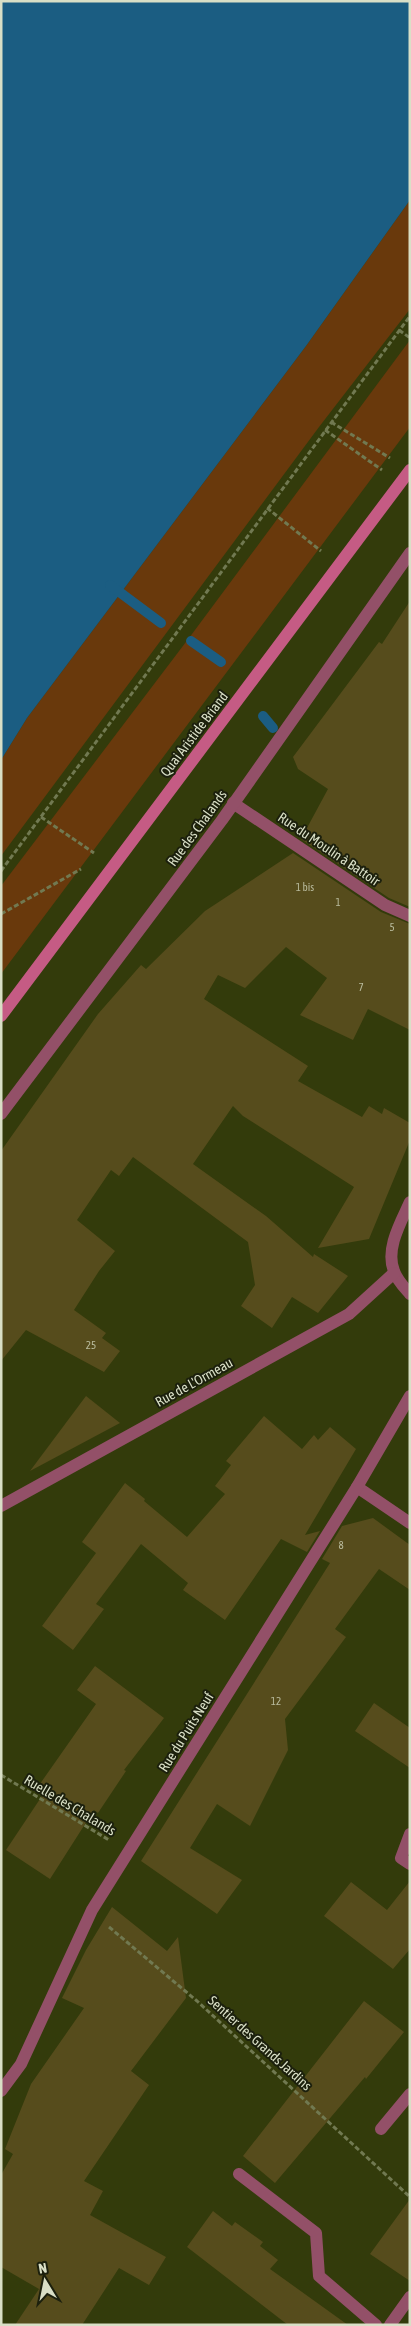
<svg xmlns="http://www.w3.org/2000/svg" width="411" height="2326" viewBox="0 0 411 2326" font-family="'Asap Condensed',sans-serif">
  <rect width="100%" height="100%" fill="#333b0b"/>
  <g fill="#69390c">
    <path d="M410,200V309L319,427L1,856V760L27,718L306,346Z"/>
    <path d="M410,340V427L1,974V886L192,634Z"/>
  </g>
  <path fill="#1b5d82" d="M1,1H410V200L306,346L27,718L1,760Z"/>
  <g fill="none" stroke-linecap="round" stroke-linejoin="round">
    <g stroke="#1b5d82" stroke-width="10">
      <path d="M110,585L161,623"/>
      <path d="M191,641L221,662"/>
      <path d="M263,716L273,728"/>
    </g>
  </g>
  <g fill="#564c1c">
    <path d="M410,601V907L389,898L301,839L328,789L298,769L293,757L379,642L382,644Z"/>
    <path d="M293,853L381,912L410,924V1030L368,1009L353,1040L300,1015L327,978L286,947L245,988L218,975L204,999L308,1066L298,1081L362,1117L369,1106L382,1114L384,1108L410,1123V1140L369,1239L318,1248L354,1187L243,1116L233,1106L193,1164L266,1216L313,1257L314,1254L348,1276L318,1313L292,1297L272,1328L241,1306L255,1285L248,1242L133,1157L119,1176L111,1170L77,1220L115,1251L99,1271L74,1310L106,1333L102,1338L120,1351L104,1372L26,1330L1,1361V1151L98,1014L141,965L146,969L205,911Z"/>
    <path d="M86,1396L120,1423L30,1471Z"/>
    <path d="M264,1416L302,1449L314,1435L318,1440L330,1427L356,1449L305,1535L320,1531L307,1552L281,1539L225,1620L183,1590L188,1583L141,1544L96,1604L104,1609L73,1650L42,1626L96,1553L82,1542L125,1483L145,1499L144,1501L187,1537L225,1494L215,1486L231,1465L226,1461Z"/>
    <path d="M373,1518L410,1545V1590L379,1569L335,1629L346,1637L285,1719L288,1750L250,1826L217,1804L190,1848L242,1880L217,1914L141,1861L330,1563L322,1559L342,1526Z"/>
    <path d="M95,1666L164,1718L124,1770L126,1771L98,1813L94,1810L50,1879L6,1850L42,1796L35,1791L96,1704L77,1690Z"/>
    <path d="M374,1703L410,1728V1768L355,1731Z"/>
    <path d="M410,1881V1949L393,1969L324,1916L351,1882L387,1910Z"/>
    <path d="M112,1907L167,1951L178,1937L186,1998L131,2071L149,2085L84,2181L103,2191L90,2215L166,2257L149,2285L119,2268L82,2325H15L39,2289L1,2267V2175L13,2154L5,2149L31,2084L84,2008L62,1998L86,1950Z"/>
    <path d="M364,2001L404,2032L366,2079L365,2077L275,2183L243,2156Z"/>
    <path d="M410,2199V2281L370,2254Z"/>
    <path d="M213,2211L232,2226L235,2222L263,2242L260,2246L278,2260L270,2269L348,2325H288L187,2247Z"/>
  </g>
  <g fill="none" stroke-linecap="round" stroke-linejoin="round">
    <g stroke="#717951" stroke-width="3" stroke-dasharray="5 2.5" stroke-linecap="butt">
      <path d="M399,330L410,338"/>
      <path d="M331,422L390,458"/>
      <path d="M325,430L382,470"/>
      <path d="M267,508L321,551"/>
      <path d="M41,817L94,853"/>
      <path d="M1,871L410,316"/>
      <path d="M1,914L81,869"/>
      <path d="M1,1775L109,1840"/>
      <path d="M109,1927L197,2001L410,2197"/>
    </g>
    <g stroke="#935068" stroke-width="12">
      <path d="M410,1834L401,1858L410,1864"/>
      <path d="M381,2129L410,2094"/>
      <path d="M239,2174L316,2233L319,2276L376,2325"/>
    </g>
    <g stroke="#935068" stroke-width="12">
      <path d="M233,803L385,905L410,916"/>
      <path d="M1,1114L222,820L410,553"/>
      <path d="M410,1202C401,1222 385,1249 394,1271C397,1280 404,1287 410,1294"/>
      <path d="M357,1487L410,1523"/>
      <path d="M1,1506L349,1314L394,1273"/>
      <path d="M1,2091L21,2064L92,1910L357,1487L410,1396"/>
      <path d="M390,2325L410,2297"/>
    </g>
    <path stroke="#c55b84" stroke-width="12" d="M1,1016L410,470"/>
  </g>
  <g text-anchor="middle" stroke-width="4" stroke-linejoin="round" paint-order="stroke">
    <g font-size="11" fill="#b8ba9c">
      <text x="305" y="891">1 bis</text>
      <text x="338" y="906">1</text>
      <text x="392" y="931">5</text>
      <text x="361" y="991">7</text>
      <text x="91" y="1349">25</text>
      <text x="341" y="1549">8</text>
      <text x="276" y="1705">12</text>
    </g>
    <g font-size="14" fill="#d9dfc6" stroke="#1c200d">
      <text transform="translate(194 734) rotate(-53)" y="5">Quai Aristide Briand</text>
      <text transform="translate(197 828) rotate(-54)" y="5">Rue des Chalands</text>
      <text transform="translate(329 849) rotate(34)" y="5">Rue du Moulin à Battoir</text>
      <text transform="translate(194 1382) rotate(-29)" y="5">Rue de L'Ormeau</text>
      <text transform="translate(186 1732) rotate(-58)" y="5">Rue du Puits Neuf</text>
      <text transform="translate(70 1805) rotate(31)" y="5">Ruelle des Chalands</text>
      <text transform="translate(260 2043) rotate(42)" y="5">Sentier des Grands Jardins</text>
    </g>
  </g>
  <rect width="411" height="2326" fill="none" stroke="#d9dfc6" stroke-width="5"/>
  <g transform="translate(45 2281) rotate(350)" stroke="#1c200d" stroke-width="4" paint-order="stroke">
  <path d="M0-4L9 19L0 12L-9 19Z" fill="#d9dfc6"/>
  <text y="-8" font-size="14" font-weight="bold" text-anchor="middle" fill="#d9dfc6">N</text>
  </g>
</svg>
